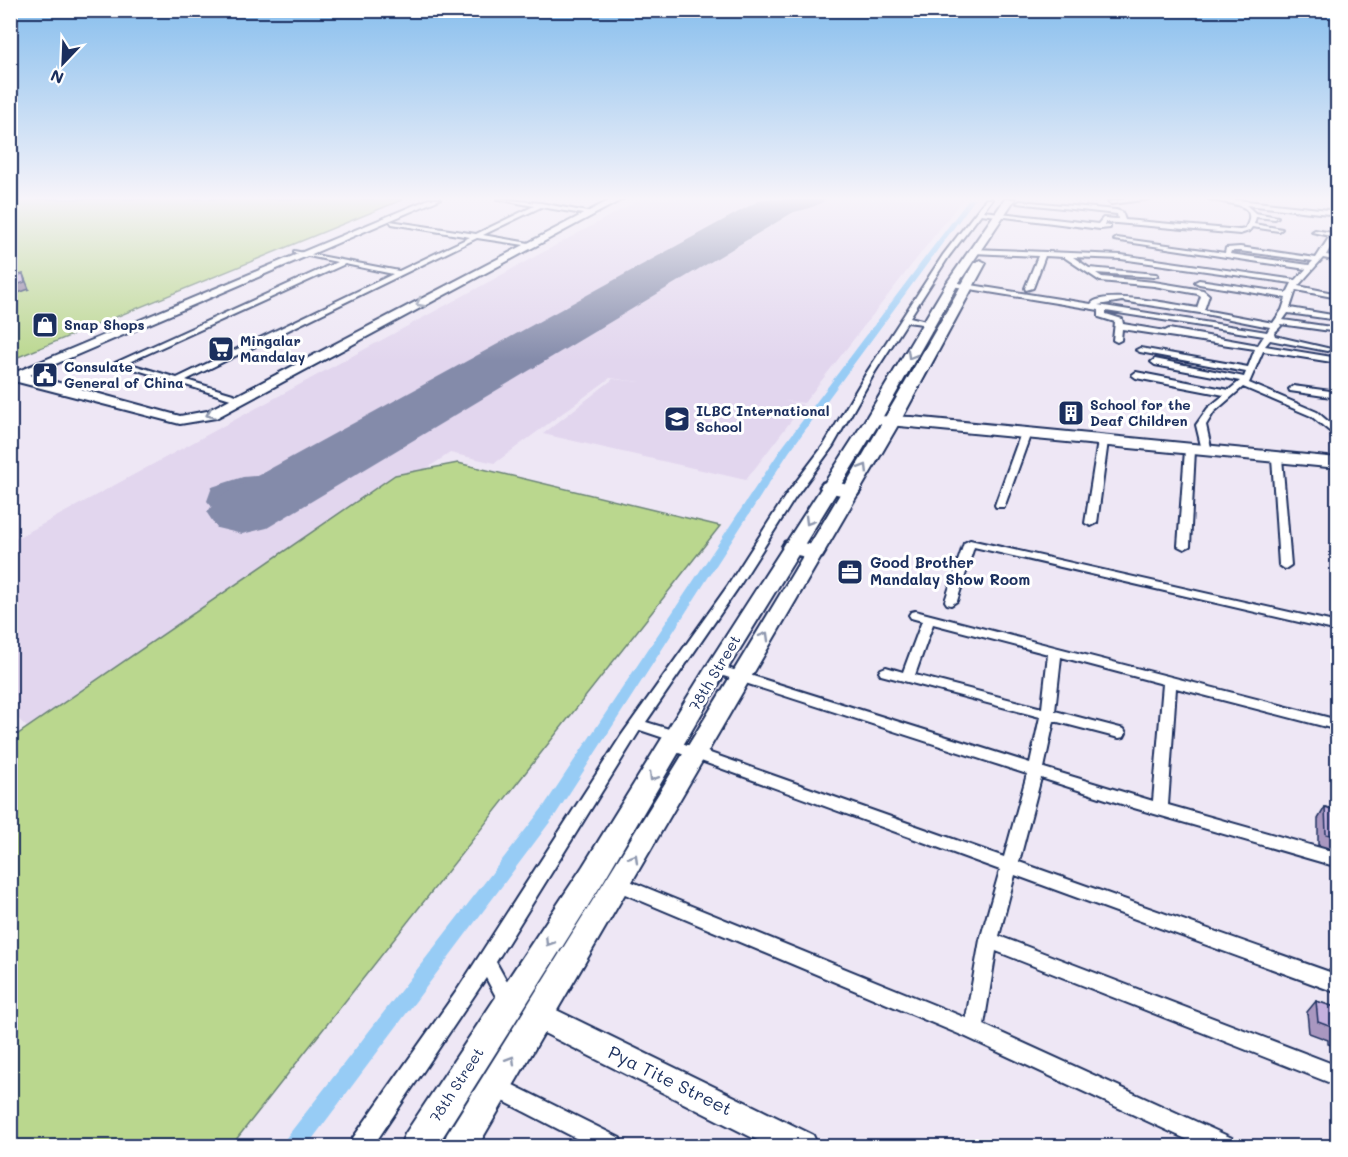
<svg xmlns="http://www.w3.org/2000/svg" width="1348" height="1157" viewBox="0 0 1348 1157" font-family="Mali,sans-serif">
  <rect width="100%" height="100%" fill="#eee7f5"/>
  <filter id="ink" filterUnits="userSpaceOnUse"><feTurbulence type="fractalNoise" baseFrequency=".0167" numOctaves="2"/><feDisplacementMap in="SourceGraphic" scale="12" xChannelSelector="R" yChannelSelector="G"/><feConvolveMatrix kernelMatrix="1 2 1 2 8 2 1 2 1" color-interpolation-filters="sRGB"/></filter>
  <g filter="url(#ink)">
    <path fill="#e2d6ee" d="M641,199H963L804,403L785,401L803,405L746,480L543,434L613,379L640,382L610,378L495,463L450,453L30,730L11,712L10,542Z"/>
    <g fill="#bad78e" stroke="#6a8376" stroke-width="1.5">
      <path d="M11,199H404L11,360Z"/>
      <path d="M458,463L720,526L231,1146H11V739L395,475Z"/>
    </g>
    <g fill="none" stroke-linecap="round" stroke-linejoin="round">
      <path fill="#97ccf5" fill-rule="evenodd" d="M969,199H975L789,452L556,814L307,1146H284L286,1138L544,806L781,449Z"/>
      <g fill="#848baa" fill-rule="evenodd">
        <path d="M807,199H826C817,209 771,220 762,210L770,205Z"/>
        <path d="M299,472L309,474L313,480L309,486L248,493L235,498L252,507L256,513L252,519C236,523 217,515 207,501L212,487L243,477Z"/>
      </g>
      <path fill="#848baa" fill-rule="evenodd" d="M762,199H807L802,207L267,528L242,534L217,528L207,513L217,498Z"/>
      <g stroke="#1b2f5e" stroke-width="4">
        <g id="street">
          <path d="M497,199L541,203L592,213L589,215L541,207L483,235L529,243L532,245L531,246L477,238L186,380L243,397V401H237L115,363L337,262L294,253V251L399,271L470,237L392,224L390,221L476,234L534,206ZM345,264L393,274L177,378L127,363Z"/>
          <path d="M986,199H992L983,211L1098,224L1103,218L1118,219L1117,214L1017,203L1020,201L1116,210L1122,212L1125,220L1240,230L1245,229C1262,200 1224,205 1209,199H1228L1338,211V215L1246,205L1255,213L1278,217L1275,219L1256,217L1254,224L1282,229L1279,231L1252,227L1249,231L1240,234L1105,222L1104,225L1110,226V228L1100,229L981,214L949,256L910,317L934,323L930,325L907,322L875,372L833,446L795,498L738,588L646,722L682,733L684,737L679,742L1004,857L1027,774L711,672L709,669L711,666H721L1030,763L1040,717L881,675L879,672L881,669L886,667L903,672L922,621L911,618L909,615L911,612L915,611L1338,720V730L1176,688L1168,805L1338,853V867L1134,808L1041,778L1019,862L1338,975V993L1015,875L999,936L1338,1066V1086L996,951L984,1025L1232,1138L1235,1146H1201L966,1037L613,889L611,884L613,879L619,877L625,879L966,1018L980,940L1000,870L668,749L666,745L670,740L640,730L496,962L518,1002L516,1008L509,1011L502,1008L486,978L373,1146H351L353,1138L456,992L621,736L727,587L786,495L824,445L867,372L943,255ZM933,624L1048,654L1042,708L915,675ZM1061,657L1163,684L1153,801L1044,768L1054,721L1119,738L1124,737L1126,733L1124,729L1055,711Z"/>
          <path d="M1126,199H1150L1111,204L1108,202Z"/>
          <path d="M1338,225V238H1336L1326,255L1338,257V261L1323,258L1298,286L1338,294V298L1296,290L1290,308L1338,316V320L1288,313L1283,320L1338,328V332L1280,324L1281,326L1274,333L1275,336L1331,349L1327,351L1270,340L1265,346L1338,358V363L1263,351L1249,383L1317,412L1338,430V438L1311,416L1243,387L1214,412L1206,425L1212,452L1207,455L1203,454L1196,425L1208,408L1224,395L1136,378L1132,375L1136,372L1229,390L1240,381L1155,365L1151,362L1155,359L1244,377L1246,372L1140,352L1136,350L1140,348L1248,367L1255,349L1122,329L1121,340L1117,342L1113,340L1115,322L1099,317V310L952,286L948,284L952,282L1091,304C1101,289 1178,305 1197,308L1201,296L1198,294L1154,286L1100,281L1064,257L1045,256L1033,288L1026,290L1025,288L1038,256L973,253L970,251L973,249L1121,255L1296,280L1306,269L1114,240L1117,238L1225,253L1226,248L1240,247L1316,258L1330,236L1312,232L1315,230L1332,233ZM1231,251H1240L1313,261L1309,265L1230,254ZM1073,257L1121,259L1292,283L1287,293L1199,280L1195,282L1199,284L1286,298L1282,310L1273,323L1204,310L1209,295L1203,290L1154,282L1102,277L1096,273L1154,277L1158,275L1156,274L1089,268ZM1122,301L1200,313L1270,327L1267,332L1098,305ZM1106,311L1264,336L1258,345L1169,329L1165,331L1123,324L1122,319L1106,314Z"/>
          <path d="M1293,386L1338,392V398L1290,391L1289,389Z"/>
          <path d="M1026,430L1031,433L1005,505L1004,507H996L995,505L1021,433Z"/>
          <path d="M1103,438L1108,441L1097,523L1091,526L1085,523L1098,441Z"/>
          <path d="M1190,447L1195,450L1190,546L1184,549L1178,546L1185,450Z"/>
          <path d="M1277,455L1282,458L1291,565L1285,569L1279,565L1272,458Z"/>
          <path d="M970,540L1338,623V631L974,547L957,601L951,605L947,604L945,601L964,543Z"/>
          <path d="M495,1076L620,1138L622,1146H591L488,1093L485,1086L488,1079Z"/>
        </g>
      </g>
      <g stroke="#1b2f5e" stroke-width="4">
        <g id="secondary">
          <path d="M429,199H440L30,375L180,416L207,411L612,199H623L216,418L180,424L10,380V370L16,372Z"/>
          <path d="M873,416L912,417L1338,458V468L868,423L866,420Z"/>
          <path d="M538,1001L813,1135L818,1146H769L528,1025L524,1015L528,1005Z"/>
        </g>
      </g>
      <g stroke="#1b2f5e" stroke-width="4">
        <g id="primary">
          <path d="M1005,199H1015L958,284L881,420L727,670L603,882L437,1146H400L405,1134L583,866L708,664L865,420L946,284Z"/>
          <path d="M980,260L986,263L901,420L478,1146H442L447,1134C627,846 807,558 974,263Z"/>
        </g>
      </g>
      <g stroke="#1b2f5e" stroke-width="5">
        <g id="highway">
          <path d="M830,481L857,487L860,491L857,495L850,497L823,491L820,487L823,483Z"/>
          <path d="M793,541L822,547L825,552L822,557L814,559L785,552L782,547L785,542Z"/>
        </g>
      </g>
      <use href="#street" fill="#fff" fill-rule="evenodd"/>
      <use href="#secondary" fill="#fff" fill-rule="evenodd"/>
      <use href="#primary" fill="#fff" fill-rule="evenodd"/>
      <use href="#highway" fill="#fff" fill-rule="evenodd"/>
    </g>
    <g fill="#a997c0" stroke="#1b2f5e" stroke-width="1.5">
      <path d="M1325,807L1338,811V851L1318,845V819Z"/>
      <path d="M1316,1001L1338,1008V1047L1328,1044V1040L1309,1033L1307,1012Z"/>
    </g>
    <path fill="#8a7b9c" stroke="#1b2f5e" stroke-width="1.5" d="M23,274L29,289L10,296V287Z"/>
    <g fill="#c5b0df" stroke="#1b2f5e" stroke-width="1.5">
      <path d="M23,274L25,282L10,287V277Z"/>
      <path d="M1325,807L1338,811V837L1326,834Z"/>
      <path d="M1316,1001L1338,1008V1033L1337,1029L1318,1022Z"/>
    </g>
    <defs><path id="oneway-chevron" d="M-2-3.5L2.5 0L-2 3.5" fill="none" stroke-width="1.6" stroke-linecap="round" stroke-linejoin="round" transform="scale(1.5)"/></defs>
    <g stroke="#8d97ae">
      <use href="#oneway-chevron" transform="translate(420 303) rotate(152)"/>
      <use href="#oneway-chevron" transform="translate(911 355) rotate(120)"/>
      <use href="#oneway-chevron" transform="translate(210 414) rotate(158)"/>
      <use href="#oneway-chevron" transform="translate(864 468) rotate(-59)"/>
      <use href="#oneway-chevron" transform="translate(809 521) rotate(121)"/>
      <use href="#oneway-chevron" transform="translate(765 636) rotate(-60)"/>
      <use href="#oneway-chevron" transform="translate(653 777) rotate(122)"/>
      <use href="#oneway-chevron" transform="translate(634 858) rotate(-59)"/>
      <use href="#oneway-chevron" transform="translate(549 942) rotate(123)"/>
      <use href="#oneway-chevron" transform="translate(511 1060) rotate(-59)"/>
    </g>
  </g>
  <linearGradient id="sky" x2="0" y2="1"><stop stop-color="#87beed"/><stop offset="0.55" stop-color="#f7f4fa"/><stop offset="1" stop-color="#f7f4fa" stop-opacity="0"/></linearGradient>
  <rect width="1348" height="361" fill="url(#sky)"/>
  <defs>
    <g id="shop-square" transform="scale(1.35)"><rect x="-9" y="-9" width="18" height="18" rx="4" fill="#1b2f5e" stroke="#fff"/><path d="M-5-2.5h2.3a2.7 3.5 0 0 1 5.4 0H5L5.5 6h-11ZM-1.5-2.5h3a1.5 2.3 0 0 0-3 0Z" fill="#fff"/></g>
    <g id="supermarket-square" transform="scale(1.35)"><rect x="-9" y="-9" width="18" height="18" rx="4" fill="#1b2f5e" stroke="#fff"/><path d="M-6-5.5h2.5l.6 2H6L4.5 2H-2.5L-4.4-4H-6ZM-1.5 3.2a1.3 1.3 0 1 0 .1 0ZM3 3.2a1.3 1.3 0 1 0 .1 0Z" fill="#fff"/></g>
    <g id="civic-square" transform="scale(1.35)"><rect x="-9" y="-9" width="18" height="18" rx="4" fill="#1b2f5e" stroke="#fff"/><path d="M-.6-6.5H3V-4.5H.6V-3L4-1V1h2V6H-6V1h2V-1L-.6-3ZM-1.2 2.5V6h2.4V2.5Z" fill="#fff"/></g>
    <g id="building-square" transform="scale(1.35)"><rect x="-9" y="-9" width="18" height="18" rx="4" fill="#1b2f5e" stroke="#fff"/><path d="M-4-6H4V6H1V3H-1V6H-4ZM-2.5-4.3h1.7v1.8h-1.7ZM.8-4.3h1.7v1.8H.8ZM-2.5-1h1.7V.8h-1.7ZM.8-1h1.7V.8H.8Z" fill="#fff"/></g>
    <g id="school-square" transform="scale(1.35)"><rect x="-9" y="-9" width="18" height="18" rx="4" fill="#1b2f5e" stroke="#fff"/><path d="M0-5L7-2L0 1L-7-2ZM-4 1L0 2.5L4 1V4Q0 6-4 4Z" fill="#fff"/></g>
    <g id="office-square" transform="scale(1.35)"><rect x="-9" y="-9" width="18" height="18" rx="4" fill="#1b2f5e" stroke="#fff"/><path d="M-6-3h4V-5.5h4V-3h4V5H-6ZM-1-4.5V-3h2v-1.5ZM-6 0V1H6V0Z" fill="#fff"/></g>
  </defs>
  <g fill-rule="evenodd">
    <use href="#shop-square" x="45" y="325"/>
    <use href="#supermarket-square" x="221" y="349"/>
    <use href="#civic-square" x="45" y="375"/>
    <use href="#building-square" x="1071" y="413"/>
    <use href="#school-square" x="677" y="419"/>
    <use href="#office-square" x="850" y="572"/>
  </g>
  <g text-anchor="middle" stroke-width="6" stroke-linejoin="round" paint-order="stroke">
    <g font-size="14" font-weight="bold" fill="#1b2f5e" stroke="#fff" text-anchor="start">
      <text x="64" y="330">Snap Shops</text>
      <text x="240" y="346">Mingalar<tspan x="240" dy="16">Mandalay</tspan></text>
      <text x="64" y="372">Consulate<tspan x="64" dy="16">General of China</tspan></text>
      <text x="1090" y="410">School for the<tspan x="1090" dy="16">Deaf Children</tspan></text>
      <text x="696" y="416">ILBC International<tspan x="696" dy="16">School</tspan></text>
    </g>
    <g font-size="15" font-weight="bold" fill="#1b2f5e" stroke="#fff" text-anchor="start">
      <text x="870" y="568">Good Brother<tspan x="870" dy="17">Mandalay Show Room</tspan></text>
    </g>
    <g font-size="15" fill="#1b2f5e" stroke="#fff">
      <text transform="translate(715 673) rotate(-59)" y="5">78th Street</text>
      <text transform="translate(457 1085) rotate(-57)" y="5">78th Street</text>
    </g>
    <g font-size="18" fill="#1b2f5e" stroke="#fff">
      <text transform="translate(670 1081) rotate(26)" y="6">Pya Tite Street</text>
    </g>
  </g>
  <rect width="1348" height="1157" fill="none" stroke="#fff" stroke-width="36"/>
  <rect x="18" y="18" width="1312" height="1121" fill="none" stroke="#1b2f5e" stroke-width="2" filter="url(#ink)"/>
  <g transform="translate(63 63) rotate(203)" stroke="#ffffff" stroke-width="4.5" paint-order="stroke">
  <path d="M0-4.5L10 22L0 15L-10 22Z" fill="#1b2f5e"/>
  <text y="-9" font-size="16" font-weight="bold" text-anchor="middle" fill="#1b2f5e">N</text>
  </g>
</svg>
